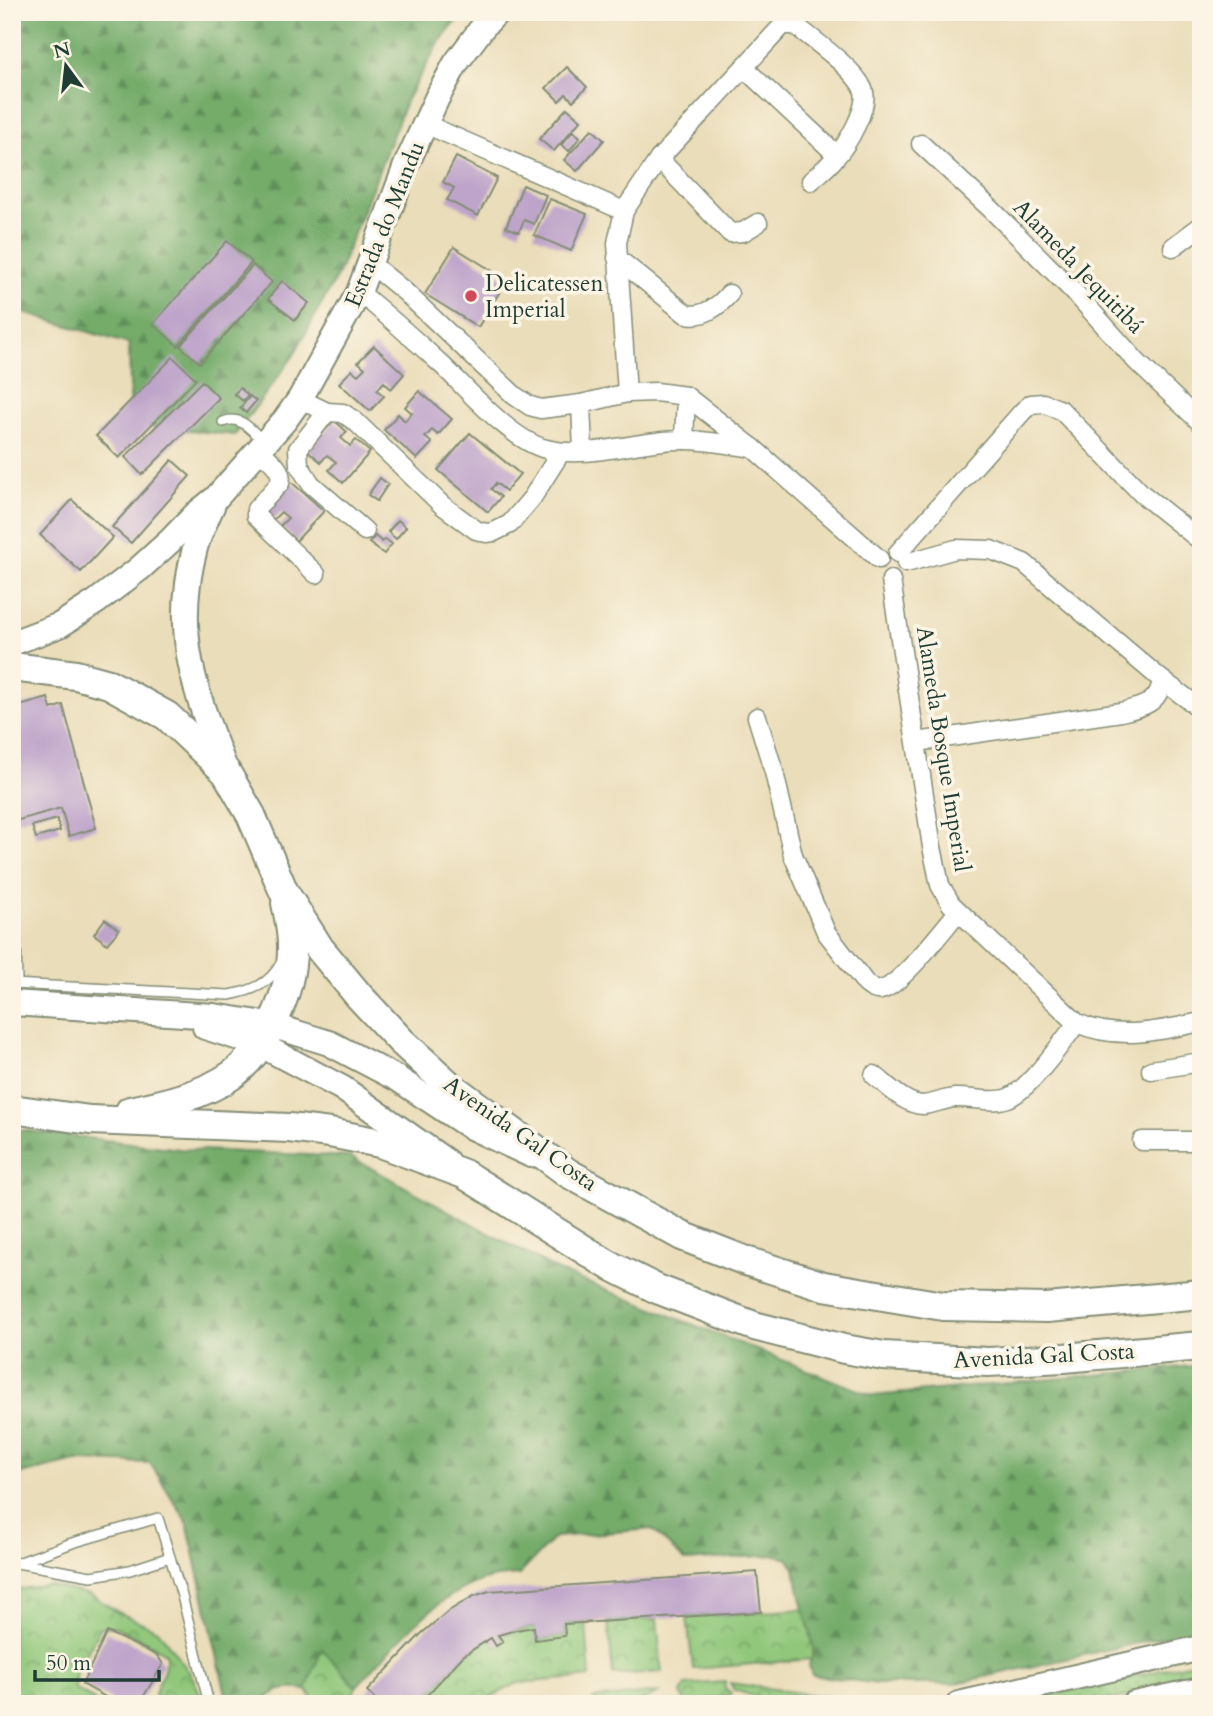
<svg xmlns="http://www.w3.org/2000/svg" width="1213" height="1716" viewBox="0 0 1213 1716" font-family="Cardo,serif">
  <defs>
    <pattern id="grass-dots" width="8" height="8" patternUnits="userSpaceOnUse" patternTransform="scale(1.75)"><rect width="8" height="8" fill="#90c77a"/><path d="M2 2h.1M6 6h.1" fill="none" stroke="#75a365" stroke-width="1.8" stroke-linecap="round"/></pattern>
    <pattern id="forest-firs" width="22" height="20" patternUnits="userSpaceOnUse" patternTransform="scale(1.75)"><rect width="22" height="20" fill="#74ac6a"/><path d="M5 1l3.5 6h-7zM16 11l3.5 6h-7z" fill="#5f8d58"/></pattern>
    <pattern id="park-crowns" width="20" height="18" patternUnits="userSpaceOnUse" patternTransform="scale(1.75)"><rect width="20" height="18" fill="#90c77a"/><path d="M2 6a3 3 0 1 1 6 0M12 15a3 3 0 1 1 6 0" fill="none" stroke="#75a365"/></pattern>
  </defs>
  <rect width="100%" height="100%" fill="#fcf5e5"/>
  <filter id="ink" filterUnits="userSpaceOnUse"><feTurbulence type="fractalNoise" baseFrequency=".0143" numOctaves="2"/><feDisplacementMap in="SourceGraphic" scale="14" xChannelSelector="R" yChannelSelector="G"/><feConvolveMatrix kernelMatrix="1 2 1 2 8 2 1 2 1" color-interpolation-filters="sRGB"/></filter>
  <filter id="wash" filterUnits="userSpaceOnUse"><feTurbulence type="fractalNoise" baseFrequency=".00686" numOctaves="4" result="noise"/><feDisplacementMap in="SourceGraphic" scale="28" xChannelSelector="R" yChannelSelector="G"/><feGaussianBlur stdDeviation="1.57" result="paint"/><feColorMatrix in="noise" values="0 0 0 0 0 0 0 0 0 0 0 0 0 0 0 0 0 1.4 0 .05"/><feComposite in="paint" operator="in"/></filter>
  <g filter="url(#wash)">
    <rect width="100%" height="100%" fill="#eaddb9"/>
    <path fill="url(#grass-dots)" stroke="#588257" stroke-width="2" d="M1201,1661V1680L1093,1704H1010Z"/>
    <g fill="url(#forest-firs)" stroke="#4a744f" stroke-width="2">
      <path d="M12,12H465L440,41L407,99L338,274L292,358L235,435L131,425L129,344L12,309Z"/>
      <path d="M12,1129L180,1149L351,1157L558,1271L873,1396L1201,1365V1629L953,1684H879L812,1675L809,1665L814,1648L793,1565L789,1559L776,1555L685,1561L652,1529L555,1537L519,1575C510,1576 501,1576 492,1578C438,1589 392,1649 356,1687L323,1650L306,1690C288,1687 274,1689 262,1703L236,1704L227,1699L187,1522L150,1463L76,1461L12,1476Z"/>
    </g>
    <g fill="url(#park-crowns)" stroke="#588257" stroke-width="2">
      <path d="M48,1585L91,1595L120,1613L158,1630L192,1676L205,1704H153C154,1685 168,1672 166,1653L116,1627H101L76,1673L74,1688L100,1704H12V1590Z"/>
      <path d="M804,1609L814,1648L812,1659L693,1669L687,1617Z"/>
      <path d="M657,1619L662,1672L613,1675L608,1622Z"/>
      <path d="M586,1623L590,1677L518,1683L477,1704H419L463,1656L491,1638L496,1646L503,1642L498,1635L534,1627L536,1640L565,1636L564,1624Z"/>
      <path d="M322,1649L356,1687L351,1698L352,1704H318L306,1690Z"/>
      <path d="M725,1682V1688L731,1693L729,1696L686,1704L681,1693L686,1685Z"/>
      <path d="M730,1683L877,1704H759V1698L734,1690Z"/>
      <path d="M659,1692C640,1707 615,1704 592,1704L593,1699Z"/>
    </g>
    <g id="blocks">
      <g fill="#bea4ca">
        <path d="M567,67L587,87L573,101L566,94L559,101L546,88Z"/>
        <path d="M567,108L581,120L554,151L539,139Z"/>
        <path d="M592,129L604,140L577,171L564,160Z"/>
        <path d="M573,131L580,137L569,151L561,145Z"/>
        <path d="M456,157L497,178L478,216L447,200L454,188L443,182Z"/>
        <path d="M523,185L546,195L534,224L524,220L519,232L506,227Z"/>
        <path d="M550,199L587,214L571,251L534,235Z"/>
        <path d="M227,241L252,262L178,346L153,324Z"/>
        <path d="M454,247L507,280L478,327L425,294Z"/>
        <path d="M253,265L272,282L200,363L180,346Z"/>
        <path d="M282,281L309,303L295,320L268,299Z"/>
        <path d="M374,346L404,374L391,389L384,382L377,390L384,396L370,411L339,383L352,370L358,375L365,368L358,362Z"/>
        <path d="M173,357L196,379L119,458L96,436Z"/>
        <path d="M202,381L219,398L142,475L125,457Z"/>
        <path d="M240,388L248,395L243,401L234,394Z"/>
        <path d="M419,391L452,419L438,435L432,430L425,437L432,443L417,459L384,430L398,414L405,421L412,413L405,407Z"/>
        <path d="M250,396L256,401L246,413L240,408Z"/>
        <path d="M334,420L347,432L341,438L350,446L356,440L370,452L343,483L329,470L336,462L327,455L321,462L307,450Z"/>
        <path d="M470,433L520,474L506,491L496,483L491,489L501,497L488,512L438,470Z"/>
        <path d="M172,460L190,476L131,543L112,527Z"/>
        <path d="M380,478L388,484L377,501L368,495Z"/>
        <path d="M288,479L324,511L296,541L280,526L288,518L281,512L273,520L260,509Z"/>
        <path d="M72,500L113,537L81,572L40,535Z"/>
        <path d="M398,520L406,527L396,539L388,532Z"/>
        <path d="M375,536L382,542L385,539L392,544L384,554L369,543Z"/>
        <path d="M48,698L51,709L63,705L96,828L69,836L61,808L12,822V708Z"/>
        <path d="M57,819L60,831L36,838L32,826Z"/>
        <path d="M105,919L119,930L107,944L94,934Z"/>
        <path d="M757,1572L761,1612L564,1624L565,1636L535,1640L534,1627L516,1630L498,1635L503,1642L496,1646L491,1638L463,1656L419,1704H380L367,1691L421,1634L447,1612L474,1596L489,1591Z"/>
        <path d="M107,1632L157,1655L163,1664L139,1704H111L113,1701L82,1684Z"/>
      </g>
    </g>
  </g>
  <g filter="url(#ink)">
    <use href="#blocks" fill-opacity="0" stroke="#848d76" stroke-width="2"/>
    <g fill="none" stroke-linecap="round" stroke-linejoin="round">
      <g stroke="#848d76" stroke-width="12">
        <g id="service">
          <path d="M223,422C241,414 252,431 265,443"/>
          <path d="M12,907L16,931L17,984"/>
          <path d="M12,984L229,995C252,991 270,984 281,963"/>
          <path d="M18,1563L72,1543L158,1518L170,1557"/>
          <path d="M12,1565L17,1563L91,1576L130,1570L170,1557L182,1596L209,1704"/>
        </g>
      </g>
      <g stroke="#848d76" stroke-width="21">
        <g id="minor">
          <path d="M744,68L837,155"/>
          <path d="M425,124L624,211"/>
          <path d="M921,144L991,209L1078,296L1137,362L1201,423"/>
          <path d="M659,159L730,233L743,232L758,223"/>
          <path d="M1173,247L1201,226"/>
          <path d="M617,258L686,314C703,318 719,306 729,294"/>
          <path d="M371,264L404,291L515,396L530,406L541,409L581,404L627,393L656,392L686,396L753,448L879,559"/>
          <path d="M359,292C388,316 416,341 443,366C470,392 511,440 546,449C591,460 639,439 684,440C707,440 731,445 753,448"/>
          <path d="M627,393L617,243L624,211L659,159L783,25H795C813,40 854,68 863,89C871,105 846,146 835,158C828,167 818,174 811,181"/>
          <path d="M300,399L327,412L298,449L299,465L311,484L365,531"/>
          <path d="M581,404L583,451"/>
          <path d="M327,412L343,413L356,422L442,505L476,530L486,533L494,532L510,524L532,498L561,452"/>
          <path d="M684,440L686,396"/>
          <path d="M260,450C269,460 284,469 280,483L256,509V516L316,574"/>
          <path d="M898,553L1023,411L1031,404L1043,403L1061,410L1142,494L1201,541"/>
          <path d="M906,563L956,549L991,550L1024,563L1162,680L1201,709"/>
          <path d="M891,580L932,847L940,885L951,904L1077,1023C1117,1041 1160,1031 1201,1022"/>
          <path d="M757,717L774,772L793,855L826,932L866,984C871,988 875,991 881,990C901,986 943,929 958,912"/>
          <path d="M917,742L1121,712C1142,707 1159,704 1162,680"/>
          <path d="M1151,1070L1201,1062"/>
          <path d="M874,1075C887,1085 905,1105 923,1105C934,1104 944,1099 955,1098C972,1097 992,1104 1008,1098C1030,1089 1062,1042 1077,1023"/>
          <path d="M1142,1141H1201"/>
        </g>
      </g>
      <g stroke="#848d76" stroke-width="28">
        <g id="secondary">
          <path d="M213,504C207,518 199,533 195,548C172,634 195,692 226,771"/>
          <path d="M12,643L60,625L96,602L139,569L170,541L196,514L216,498L285,420L300,399L359,292L407,163L437,98L456,63L482,28L497,12"/>
          <path d="M12,1003L214,1016L271,1025L329,1043L398,1079L469,1126L531,1155"/>
          <path d="M205,1027L261,1045L342,1088L447,1162"/>
          <path d="M959,1704L1201,1648"/>
          <path d="M1134,1704L1201,1690"/>
        </g>
      </g>
      <g stroke="#848d76" stroke-width="32">
        <g id="primary">
          <path d="M12,667L76,675L109,684L167,716L226,772L251,815L284,892L320,949L359,996L401,1041L449,1085L568,1173L682,1236L746,1261L824,1286L943,1306L1047,1308L1201,1294"/>
          <path d="M12,1109L90,1120L289,1128L330,1133L380,1143L464,1174L607,1264L657,1289L754,1326L844,1349L884,1356L988,1362L1064,1358L1201,1346"/>
          <path d="M130,1111C164,1104 204,1095 232,1075C267,1049 293,989 292,946C292,931 289,917 286,903"/>
        </g>
      </g>
      <use href="#service" stroke="#fff" stroke-width="9"/>
      <use href="#minor" stroke="#fff" stroke-width="18"/>
      <use href="#secondary" stroke="#fff" stroke-width="24"/>
      <use href="#primary" stroke="#fff" stroke-width="28"/>
    </g>
  </g>
  <circle fill="#d1495b" stroke="#fcf5e5" stroke-width="2.5" cx="471" cy="296" r="7"/>
  <g text-anchor="middle" stroke-width="7" stroke-linejoin="round" paint-order="stroke">
    <g font-size="23" fill="#1f3d34" stroke="#fcf5e5">
      <text transform="translate(384 224) rotate(-68)" y="8">Estrada do Mandu</text>
      <text transform="translate(1079 266) rotate(46)" y="8">Alameda Jequitibá</text>
      <text transform="translate(944 749) rotate(81)" y="8">Alameda Bosque Imperial</text>
      <text transform="translate(521 1133) rotate(35)" y="8">Avenida Gal Costa</text>
      <text transform="translate(1044 1355) rotate(-3)" y="8">Avenida Gal Costa</text>
    </g>
    <g font-size="23" fill="#1f3d34" stroke="#fcf5e5" text-anchor="start">
      <text x="485" y="291">Delicatessen<tspan x="485" dy="26">Imperial</tspan></text>
    </g>
  </g>
  <rect width="1213" height="1716" fill="none" stroke="#fcf5e5" stroke-width="42"/>
  <g transform="translate(66 66) rotate(345)" stroke="#fcf5e5" stroke-width="5" paint-order="stroke">
  <path d="M0-5L12 26L0 18L-12 26Z" fill="#1f3d34"/>
  <text y="-10" font-size="19" font-weight="bold" text-anchor="middle" fill="#1f3d34">N</text>
  </g>
  <path d="M35 1670v10h124v-10" fill="none" stroke="#1f3d34" stroke-width="3.5"/>
  <text x="46" y="1670" font-size="21" fill="#1f3d34" stroke="#fcf5e5" stroke-width="5" paint-order="stroke">50 m</text>
</svg>
